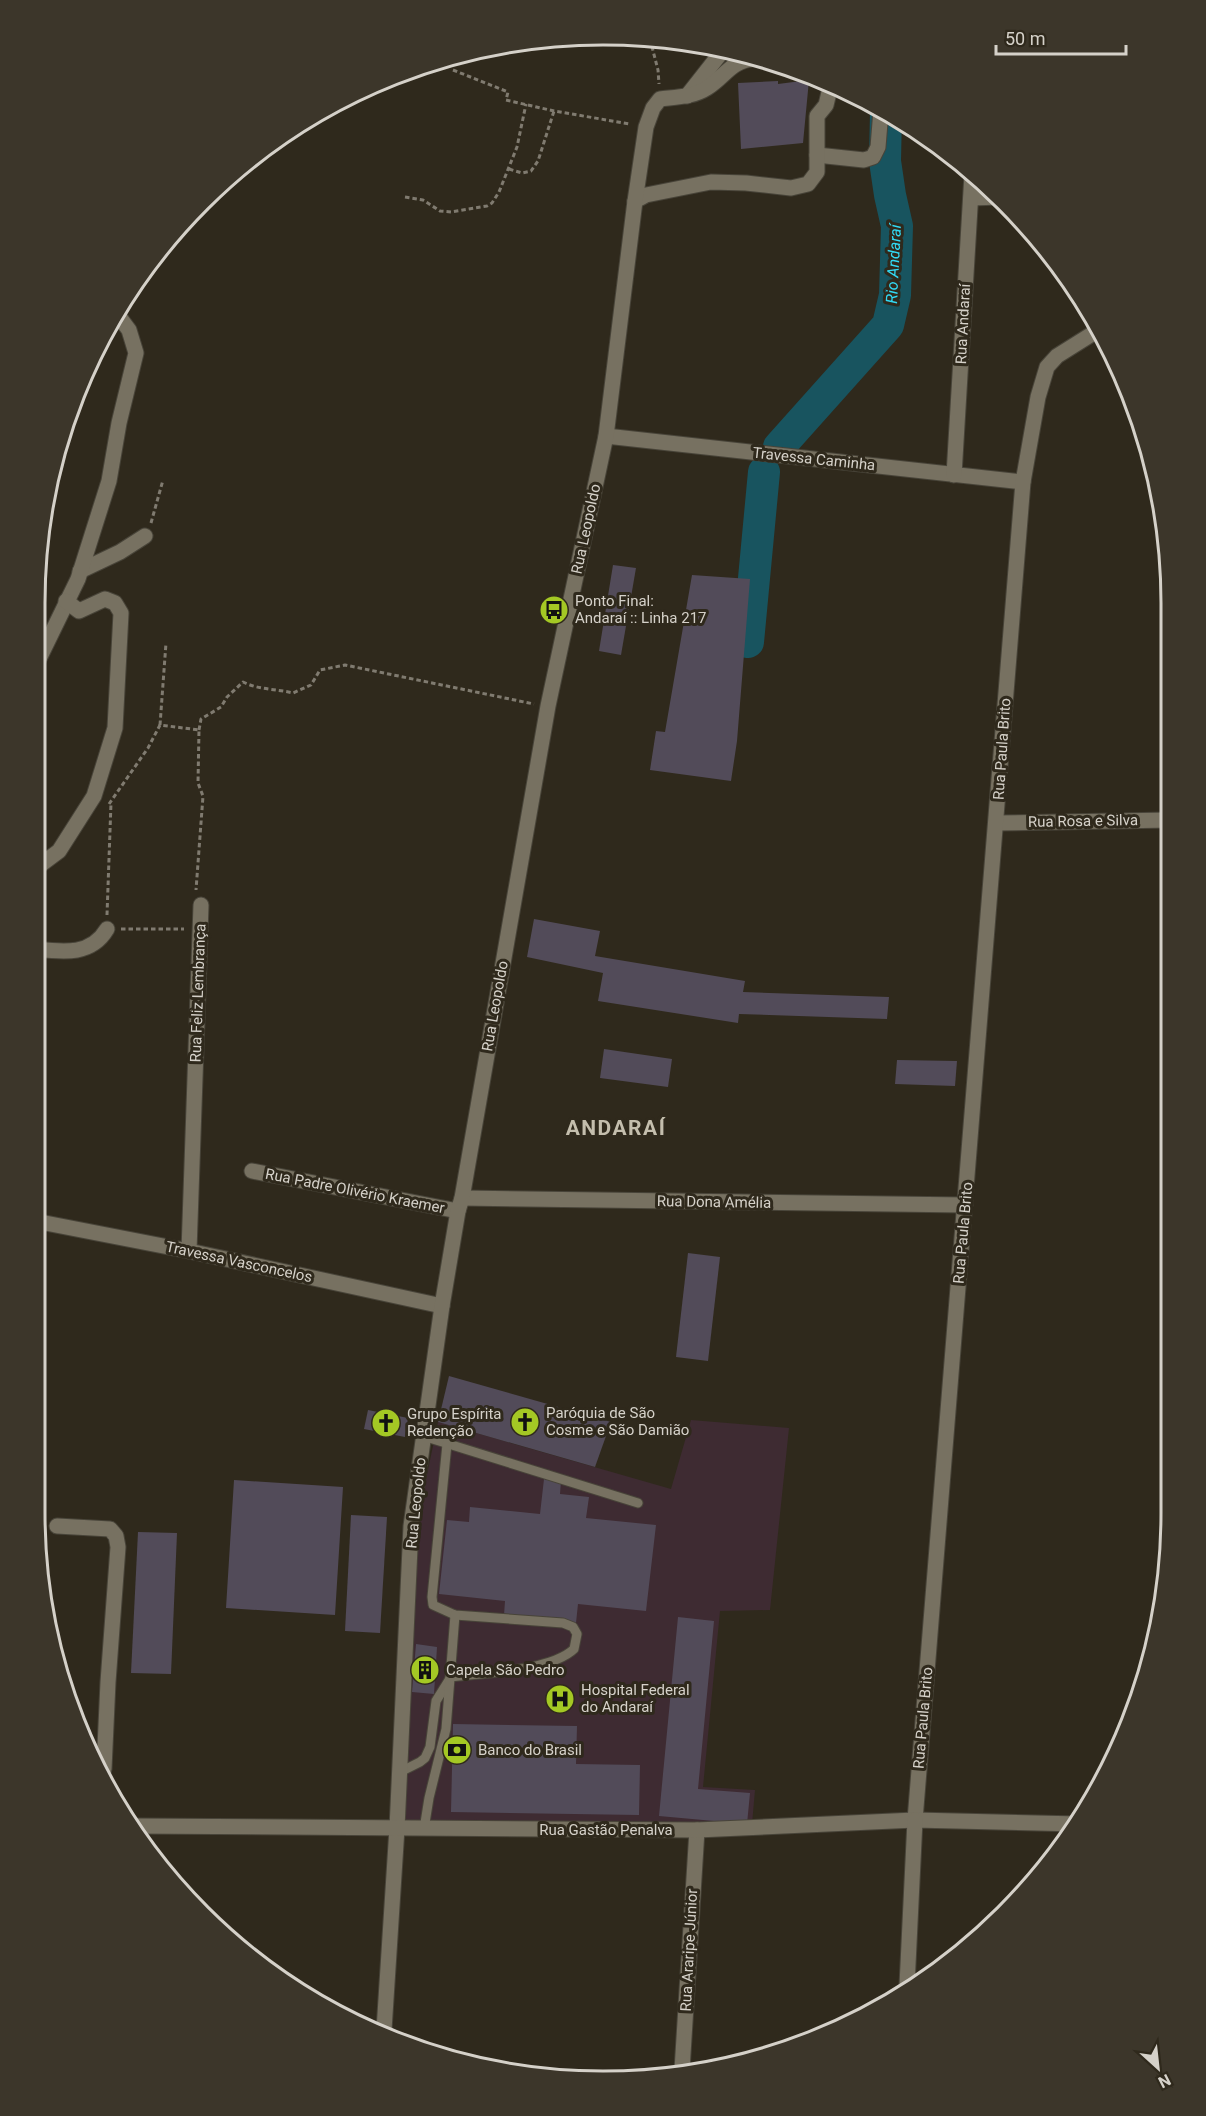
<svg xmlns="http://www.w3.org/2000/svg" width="1206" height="2116" viewBox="0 0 1206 2116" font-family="Roboto,sans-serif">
  <rect width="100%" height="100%" fill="#2f291c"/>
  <path fill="#3e2b32" d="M691,1420L789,1428L770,1610L720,1611L703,1787L755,1790L752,1824L402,1822L416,1527L438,1422L671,1489Z"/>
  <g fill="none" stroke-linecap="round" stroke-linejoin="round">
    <g stroke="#18545f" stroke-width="32">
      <path d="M779,447L888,325L895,295L897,226L890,195L885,161L886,113"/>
      <path d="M748,642L764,472"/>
    </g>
  </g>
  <g fill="#524b59">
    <path d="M809,80L803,143L741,149L738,83L778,81V84Z"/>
    <path d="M613,565L636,568L621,655L599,651Z"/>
    <path d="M692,575L750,579L737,741L731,781L650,770L656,731L665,732Z"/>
    <path d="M534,919L600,931L595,956L745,981L743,992L889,997L887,1019L739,1014L738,1023L598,1001L603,973L527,957Z"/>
    <path d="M604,1049L672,1059L668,1087L600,1078Z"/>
    <path d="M897,1060L957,1061L955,1086L895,1084Z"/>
    <path d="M688,1253L720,1257L708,1361L676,1357Z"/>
    <path d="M449,1376L611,1422L595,1467L438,1422Z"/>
    <path d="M368,1410L408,1418L405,1437L364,1429Z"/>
    <path d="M544,1479L561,1481L560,1494L589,1497L586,1518L656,1525L646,1611L578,1604L576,1623L504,1615L505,1601L439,1594L447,1520L469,1522L470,1507L540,1514Z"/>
    <path d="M234,1480L343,1487L335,1615L226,1608Z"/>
    <path d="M351,1515L387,1517L380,1633L345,1631Z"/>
    <path d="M138,1532L177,1533L171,1674L131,1673Z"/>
    <path d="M678,1617L714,1621L698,1789L750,1793L747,1824L659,1816Z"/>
    <path d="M416,1644L437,1647L434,1694L412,1692Z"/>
    <path d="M453,1724L577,1726L576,1764L640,1765L639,1815L451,1812Z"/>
  </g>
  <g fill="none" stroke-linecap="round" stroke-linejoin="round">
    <g stroke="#484439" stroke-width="11">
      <g id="lane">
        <path d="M423,1436L638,1503"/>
        <path d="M400,1772L420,1762L425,1758L430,1747L436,1701L451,1677C483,1673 551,1671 574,1649L577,1634L573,1627L563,1623L455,1615L433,1605L432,1597L447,1444"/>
        <path d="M424,1829L429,1798L446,1729L455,1615"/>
      </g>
    </g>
    <g stroke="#484439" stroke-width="17">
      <g id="street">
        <path d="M687,96L724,49"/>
        <path d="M817,155L864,160L873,157L878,147L881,110"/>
        <path d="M971,198L1001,197"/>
        <path d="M635,201L646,195L711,182L746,183L791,188L808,184L817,172V116L826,105L831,84"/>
        <path d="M606,436L1023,482"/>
        <path d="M954,475L972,174"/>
        <path d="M80,571L120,552L145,536"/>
        <path d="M36,665L78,579L109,481L119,423L136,353L129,330L117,314"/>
        <path d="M997,823L1170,820"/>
        <path d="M35,869L59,851L94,796L115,728L121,613L115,603L105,599L79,611L66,601"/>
        <path d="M35,949C63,952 91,956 107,929"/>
        <path d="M252,1171L458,1211"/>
        <path d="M462,1198L965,1205"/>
        <path d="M35,1221L189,1251L442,1306"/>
        <path d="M189,1251L201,905"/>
        <path d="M57,1526L110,1529L116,1536L118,1547L108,1682L104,1769"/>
        <path d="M915,1820L1023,482L1038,397L1047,367L1057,356L1100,329"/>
        <path d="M384,2030L397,1828L411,1526L442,1306L458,1211L462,1198L548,706L606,436L635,201L646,127L653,108L660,99C676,97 693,97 707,88C727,75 729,62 755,58"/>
        <path d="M682,2070L697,1830"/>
      </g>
    </g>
    <g stroke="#484439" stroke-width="17">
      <g id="secondary">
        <path d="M134,1826L697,1830L915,1820L1078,1824"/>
        <path d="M907,1985L915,1820"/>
      </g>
    </g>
    <g stroke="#807b70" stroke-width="3" stroke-dasharray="4.5 3" stroke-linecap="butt">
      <path d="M650,39L658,70L659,84"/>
      <path d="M453,70L508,92L506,100L554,111L630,124"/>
      <path d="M509,169L522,173L531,171L538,161L554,111"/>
      <path d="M405,197L423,200L440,211L451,212L487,206L492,203L499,192L517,147L526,104"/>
      <path d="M151,523L163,480"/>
      <path d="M160,725L166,643"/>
      <path d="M199,730L201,719L221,707L227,697L243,682C259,690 277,689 293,693L311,685L320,670L345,665L534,704"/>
      <path d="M109,804L148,748L160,725L199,730L198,783L203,796L196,890"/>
      <path d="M107,915L111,803"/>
      <path d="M121,929H184"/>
    </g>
    <use href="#lane" stroke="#777161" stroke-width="9"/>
    <use href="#street" stroke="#777161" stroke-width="15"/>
    <use href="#secondary" stroke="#777161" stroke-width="15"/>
  </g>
  <defs>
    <g id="bus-disc" transform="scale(1.5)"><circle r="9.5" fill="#a4c824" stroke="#2f291c"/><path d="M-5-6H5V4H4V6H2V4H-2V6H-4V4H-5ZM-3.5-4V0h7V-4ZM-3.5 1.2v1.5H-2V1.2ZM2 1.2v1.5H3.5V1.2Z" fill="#111"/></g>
    <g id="church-disc" transform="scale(1.5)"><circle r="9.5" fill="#a4c824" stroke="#2f291c"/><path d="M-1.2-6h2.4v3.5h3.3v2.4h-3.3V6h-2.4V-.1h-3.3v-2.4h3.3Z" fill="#111"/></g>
    <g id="building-disc" transform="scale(1.5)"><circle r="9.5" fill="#a4c824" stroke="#2f291c"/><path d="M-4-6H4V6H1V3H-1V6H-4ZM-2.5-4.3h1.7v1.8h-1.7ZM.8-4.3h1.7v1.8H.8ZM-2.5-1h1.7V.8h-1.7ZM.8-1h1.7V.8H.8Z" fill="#111"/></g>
    <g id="hospital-disc" transform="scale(1.5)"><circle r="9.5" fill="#a4c824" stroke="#2f291c"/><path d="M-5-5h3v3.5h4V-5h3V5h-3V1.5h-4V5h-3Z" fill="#111"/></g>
    <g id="bank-disc" transform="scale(1.5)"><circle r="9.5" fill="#a4c824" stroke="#2f291c"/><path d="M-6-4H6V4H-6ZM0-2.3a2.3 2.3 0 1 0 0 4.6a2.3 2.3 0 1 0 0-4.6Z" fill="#111"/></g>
  </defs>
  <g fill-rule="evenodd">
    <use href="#bus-disc" x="554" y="610"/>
    <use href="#church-disc" x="525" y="1422"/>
    <use href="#church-disc" x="386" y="1423"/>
    <use href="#building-disc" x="425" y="1670"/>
    <use href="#hospital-disc" x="560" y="1699"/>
    <use href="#bank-disc" x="457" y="1750"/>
  </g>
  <g text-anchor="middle" stroke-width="6" stroke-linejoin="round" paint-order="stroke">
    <g font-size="15" fill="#d5d1c9" stroke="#2f291c">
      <text transform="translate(963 324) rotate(-87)" y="5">Rua Andaraí</text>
      <text transform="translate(814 459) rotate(6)" y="5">Travessa Caminha</text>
      <text transform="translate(586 529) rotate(-78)" y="5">Rua Leopoldo</text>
      <text transform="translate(1002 749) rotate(-86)" y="5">Rua Paula Brito</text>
      <text transform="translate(1083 821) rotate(-1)" y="5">Rua Rosa e Silva</text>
      <text transform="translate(198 993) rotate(-88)" y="5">Rua Feliz Lembrança</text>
      <text transform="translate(495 1006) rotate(-80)" y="5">Rua Leopoldo</text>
      <text transform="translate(355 1191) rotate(11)" y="5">Rua Padre Olivério Kraemer</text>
      <text transform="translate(714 1202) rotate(1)" y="5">Rua Dona Amélia</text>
      <text transform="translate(963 1233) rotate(-85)" y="5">Rua Paula Brito</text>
      <text transform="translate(239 1262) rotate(12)" y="5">Travessa Vasconcelos</text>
      <text transform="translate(416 1503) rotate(-84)" y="5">Rua Leopoldo</text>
      <text transform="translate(923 1718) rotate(-85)" y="5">Rua Paula Brito</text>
      <text x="606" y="1835">Rua Gastão Penalva</text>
      <text transform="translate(689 1950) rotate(-87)" y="5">Rua Araripe Júnior</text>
    </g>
    <g font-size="15" fill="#d5d1c9" stroke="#2f291c" text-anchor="start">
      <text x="575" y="606">Ponto Final:<tspan x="575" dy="17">Andaraí :: Linha 217</tspan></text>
      <text x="546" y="1418">Paróquia de São<tspan x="546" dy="17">Cosme e São Damião</tspan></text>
      <text x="407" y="1419">Grupo Espírita<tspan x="407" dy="17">Redenção</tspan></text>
      <text x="446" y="1675">Capela São Pedro</text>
      <text x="581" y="1695">Hospital Federal<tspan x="581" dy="17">do Andaraí</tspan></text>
      <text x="478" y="1755">Banco do Brasil</text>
    </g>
    <g font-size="16" font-style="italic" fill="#32daf5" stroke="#2f291c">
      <text transform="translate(893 264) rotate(-87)" y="6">Rio Andaraí</text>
    </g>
    <g font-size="21" font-weight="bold" letter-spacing="1.5" fill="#c4bead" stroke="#2f291c">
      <text x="616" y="1135">ANDARAÍ</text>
    </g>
  </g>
  <path d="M0 0H1206V2116H0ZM603 45H603A558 558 0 0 1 1161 603V1513A558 558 0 0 1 603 2071H603A558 558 0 0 1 45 1513V603A558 558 0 0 1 603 45Z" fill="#3c362a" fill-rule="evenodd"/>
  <path fill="none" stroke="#d5d1c9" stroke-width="3" d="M603 45H603A558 558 0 0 1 1161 603V1513A558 558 0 0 1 603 2071H603A558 558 0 0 1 45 1513V603A558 558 0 0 1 603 45Z"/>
  <g transform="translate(1158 2068) rotate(153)" stroke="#2f291c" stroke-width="4.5" paint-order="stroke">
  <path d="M0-4.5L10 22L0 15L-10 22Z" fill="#d5d1c9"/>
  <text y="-9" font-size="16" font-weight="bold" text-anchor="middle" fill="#d5d1c9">N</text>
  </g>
  <path d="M996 45v9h130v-9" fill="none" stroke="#d5d1c9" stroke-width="3"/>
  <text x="1005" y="45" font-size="18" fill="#d5d1c9" stroke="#2f291c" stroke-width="4.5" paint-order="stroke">50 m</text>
</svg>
